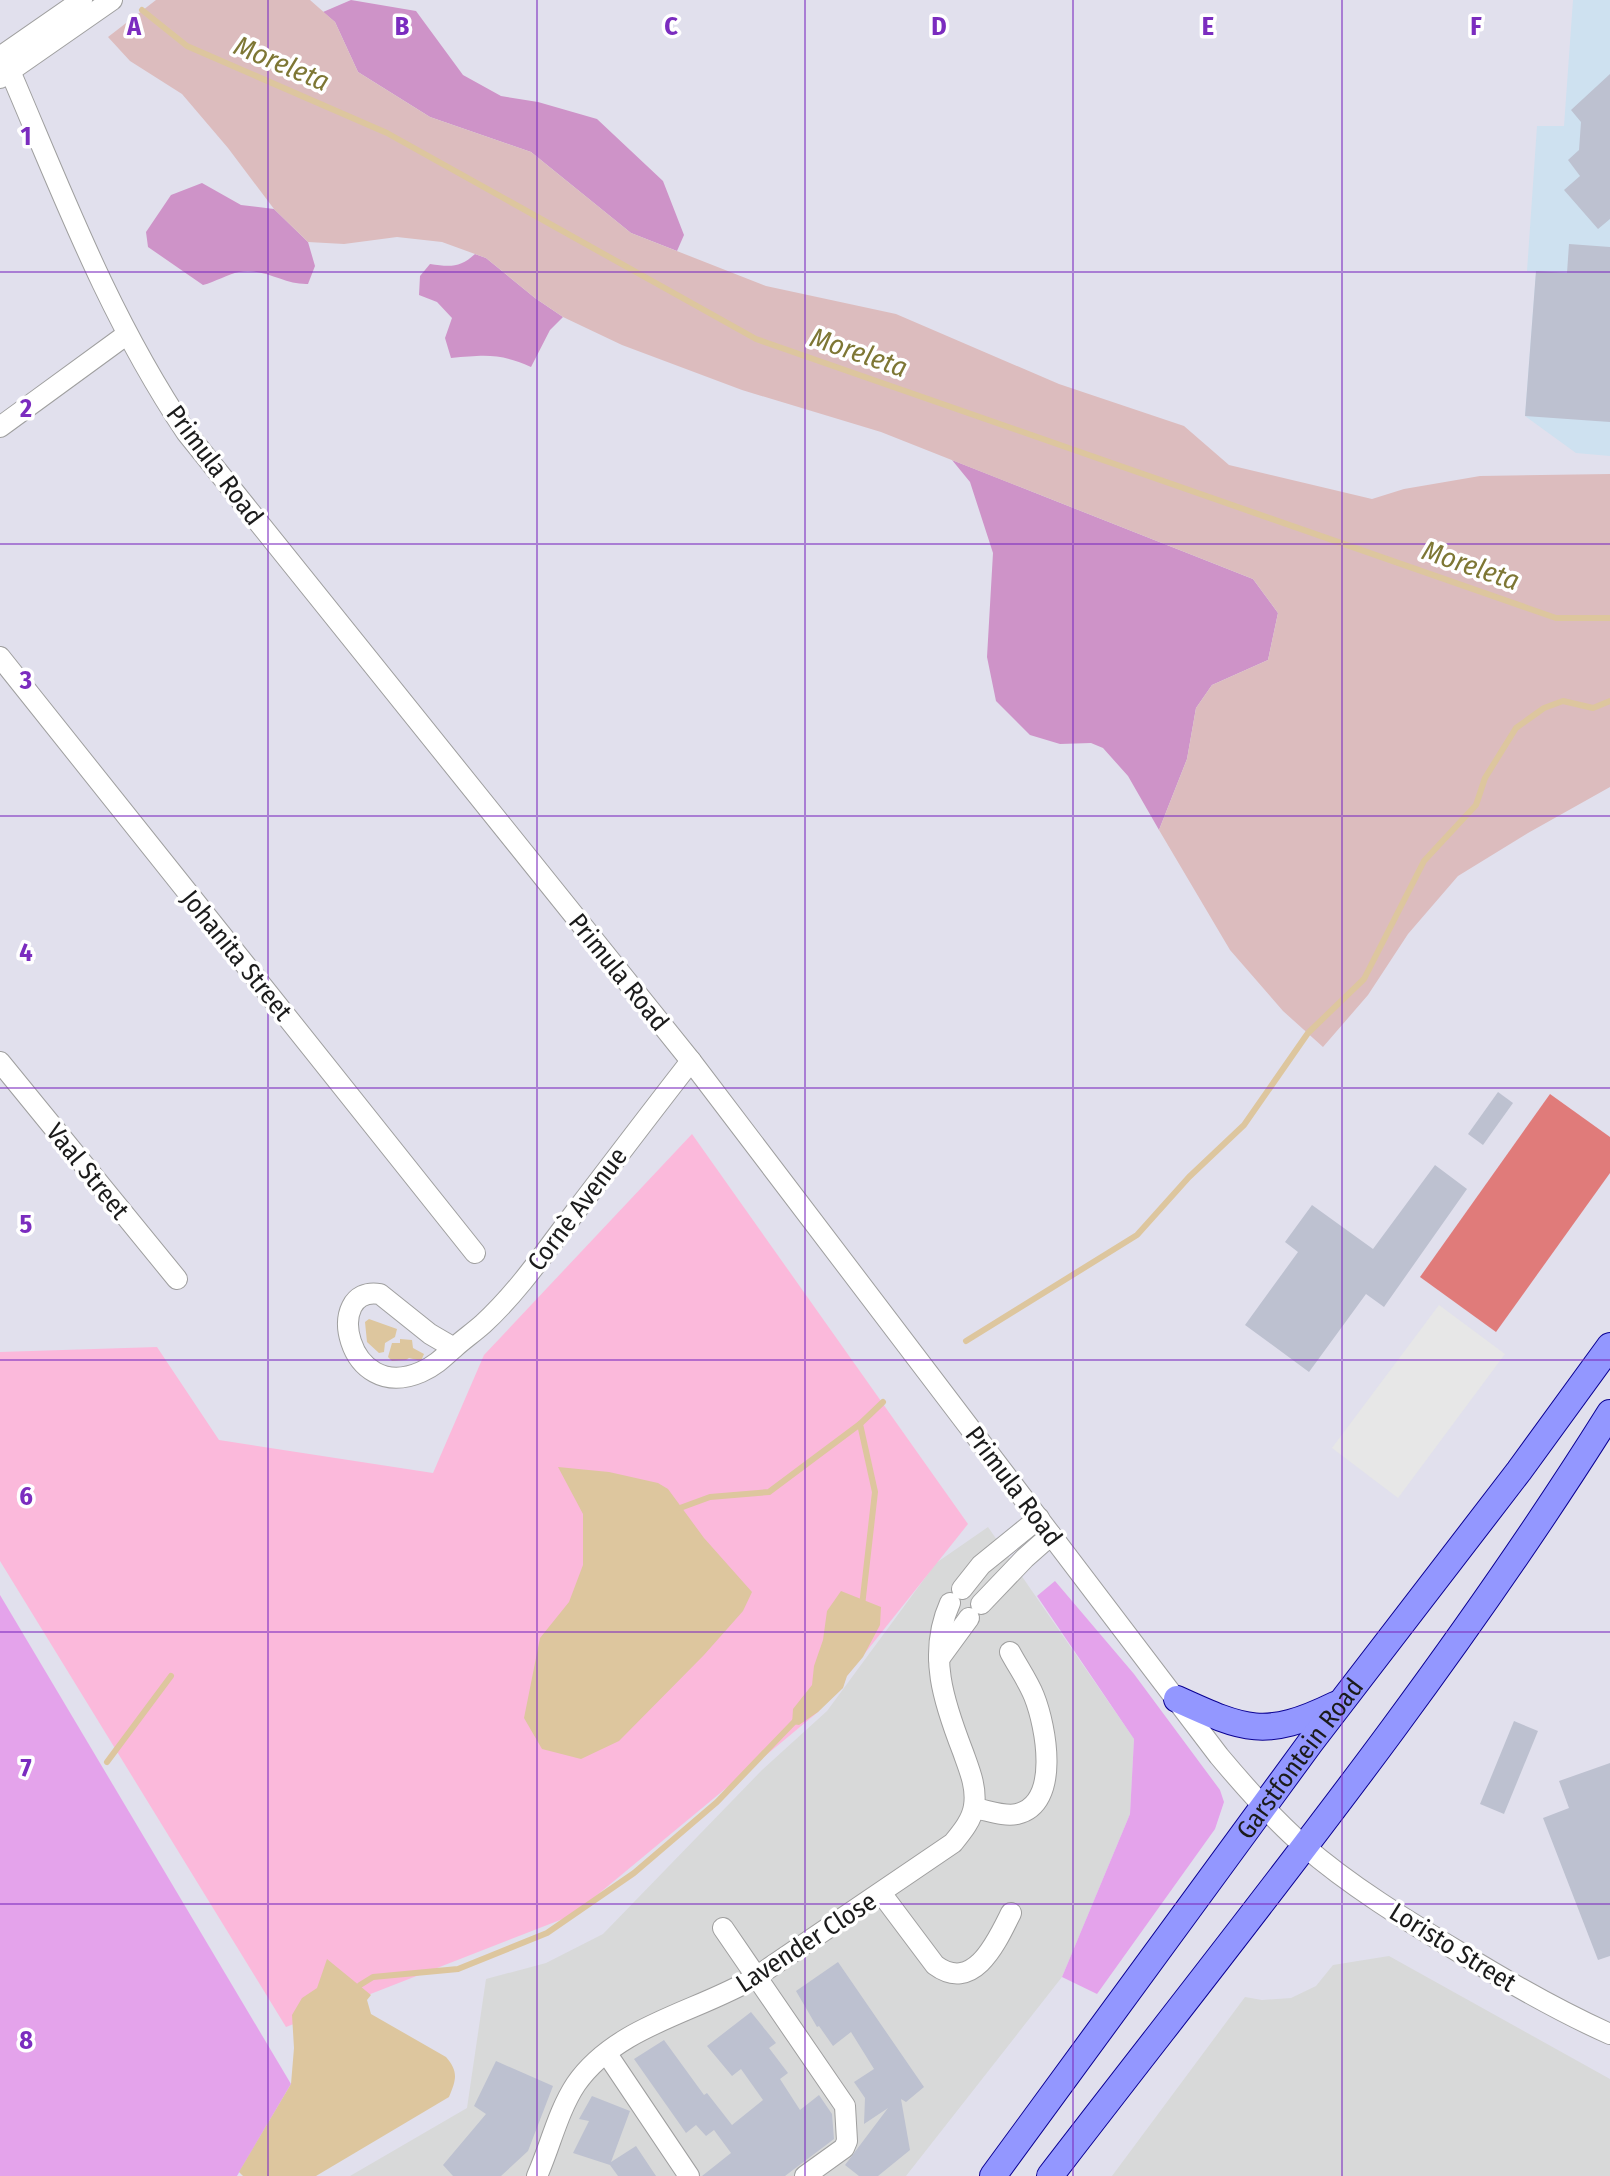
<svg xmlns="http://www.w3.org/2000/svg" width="1610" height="2176" viewBox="0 0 1610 2176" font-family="'Fira Sans Condensed',sans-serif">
  <rect width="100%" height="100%" fill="#e1e0ed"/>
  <g fill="#d8d9d9">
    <path d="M988,1527L1134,1739L1130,1814L1062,1977L906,2176H350L467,2108L486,1979L546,1963L603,1934L762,1770L827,1711L936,1563Z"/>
    <path d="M1389,1956L1610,2079V2176H1112L1245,1997L1262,2000L1291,1998L1316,1986L1333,1965Z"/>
  </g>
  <path fill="#cee1f0" d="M1573,0H1610V456L1576,453L1525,416L1536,272L1527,271L1537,126H1564Z"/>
  <g fill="#e4a3eb">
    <path d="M1055,1581L1134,1674L1220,1790L1224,1802L1215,1829L1097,1994L1062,1977L1130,1814L1134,1739L1037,1596Z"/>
    <path d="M0,1595L291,2084L237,2176H0Z"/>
  </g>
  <g fill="#ce93c8">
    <path d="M351,0L416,11L463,75L501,96L538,102L597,119L663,181L684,235L677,251L631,233L531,152L430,117L358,72L335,22L323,12Z"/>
    <path d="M202,183L241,205L274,209L308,242L315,266L308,284C284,285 264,267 239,272C228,274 215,282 203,285L148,247L146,232L171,195Z"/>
    <path d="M475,254L486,258L535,298L563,317L550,330L531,367C500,353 485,355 451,358L445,338L452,318L437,302L419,295L420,276L430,264C450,267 460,268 475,254Z"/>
    <path d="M952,460L1253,579L1278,613L1268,660L1212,685L1196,708L1187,759L1159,830L1128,776L1103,748L1091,743L1060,744L1030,735L996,701L987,657L993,553L970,482Z"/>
  </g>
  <path fill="#dcbcbe" d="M156,0H310L335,22L358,72L430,117L531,152L631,233L766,286L896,314L1059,384L1184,426L1229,465L1372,499L1404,489L1480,476L1610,474V787L1528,833L1458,876L1408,934L1368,995L1323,1047L1283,1011L1230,950L1159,830L1187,759L1196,708L1212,685L1268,660L1278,613L1253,579L881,432L742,390L622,345L563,317L535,298L486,258L442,242L397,237L344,244L308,242L274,209L228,148L182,94L130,61L108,37Z"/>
  <path fill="#fbb9db" d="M692,1134L968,1524L818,1712L573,1915L286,2027L0,1561V1352L157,1347L219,1440L433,1473L484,1355Z"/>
  <path fill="#e07b7a" d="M1550,1094L1610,1137V1173L1496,1332L1420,1277Z"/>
  <path fill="#e7e7e7" d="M1439,1305L1505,1354L1398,1498L1332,1448Z"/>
  <g fill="#ddc69e">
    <path d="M369,1319L397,1329L395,1337L385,1343L384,1352L379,1353L367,1342L365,1322Z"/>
    <path d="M400,1339L412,1340L413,1348L424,1354L421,1361L409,1358L406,1360L392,1361L388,1357L392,1343H400Z"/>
    <path d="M558,1467L609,1472L658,1483L668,1489L704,1538L752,1592L743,1611L704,1655L619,1741L581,1759L542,1749L524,1718L540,1638L569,1602L583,1565V1514Z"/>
    <path d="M841,1591L881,1607L880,1625L863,1657L847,1676L843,1688L818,1712L799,1725L792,1724L793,1709L812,1685L814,1666L823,1640L827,1611Z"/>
    <path d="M327,1959L371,1995L367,2000L371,2014L446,2057C459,2072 456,2080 449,2097L316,2176H243L239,2172L291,2084L294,2048L292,2015L302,1998L317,1988Z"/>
  </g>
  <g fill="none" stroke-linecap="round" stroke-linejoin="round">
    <g stroke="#ddc69e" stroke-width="6">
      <path d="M142,10L187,46L387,133L756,339L1556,618H1610"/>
      <path d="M966,1341L1137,1235L1189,1177L1244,1125L1308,1033L1364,979L1424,861L1476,805L1485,778L1516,728L1544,708L1563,701L1593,708L1610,701"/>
      <path d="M680,1508L710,1497L769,1492L860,1424"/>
      <path d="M862,1606L875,1492L860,1424L883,1402"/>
      <path d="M107,1762L171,1676"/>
      <path d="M360,1985L373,1977L458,1969L547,1933L634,1873L717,1802L795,1721"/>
    </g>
  </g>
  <g fill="#bdc1d0">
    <path d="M1610,74V219L1598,229L1564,190L1580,176L1568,160L1579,150L1581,122L1571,110Z"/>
    <path d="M1569,244L1610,247V422L1525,416L1536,271L1567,273Z"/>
    <path d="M1498,1092L1513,1103L1483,1145L1468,1134Z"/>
    <path d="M1435,1165L1467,1189L1384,1307L1366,1294L1309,1372L1245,1325L1298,1252L1285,1242L1312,1205L1373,1249Z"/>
    <path d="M1514,1721L1538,1731L1504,1814L1480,1804Z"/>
    <path d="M1610,1763V1956L1598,1960L1543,1818L1569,1808L1559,1781Z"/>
    <path d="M838,1962L924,2087L906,2102L901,2099L910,2150L878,2176H859L845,2165L888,2108L864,2124L865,2098L854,2082L874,2069L851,2032L833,2046L819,2026L817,2027L796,1991Z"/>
    <path d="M751,2012L776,2043L769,2048L788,2073L780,2079L800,2110L819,2095L832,2114L834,2139L785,2176H702L731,2153L714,2130L706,2136L696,2125L686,2133L634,2059L664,2040L704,2095L707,2093L732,2125L763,2100L741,2069L732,2076L707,2046Z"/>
    <path d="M496,2061L553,2086L528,2151L501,2176H453L443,2165L486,2114L474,2106Z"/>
    <path d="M592,2096L630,2111L611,2162L636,2146L656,2176H618L610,2165L573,2153L589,2121L579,2119Z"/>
  </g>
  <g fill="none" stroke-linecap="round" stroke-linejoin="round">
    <g stroke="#9f9f9f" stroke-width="22">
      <g id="minor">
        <path d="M0,57L10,71C64,197 109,317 186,432L691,1061L1219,1756C1245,1787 1272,1818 1303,1845C1350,1886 1406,1920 1459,1952C1508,1982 1558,2011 1610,2034"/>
        <path d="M0,57L82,0"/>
        <path d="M0,78L112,0"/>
        <path d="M0,427L126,335"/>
        <path d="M0,657L475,1253"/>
        <path d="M0,1062L177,1279"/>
        <path d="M454,1348L430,1334L380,1294C323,1284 346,1405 421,1372C435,1366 444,1357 455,1347C464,1339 474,1332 483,1324C519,1291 547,1249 576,1211C614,1161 652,1111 691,1061"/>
        <path d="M962,1589L981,1565L1039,1518"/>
        <path d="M981,1604L1025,1558L1051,1535"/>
        <path d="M939,1659L969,1618"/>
        <path d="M974,1808C987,1810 1004,1817 1017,1814C1061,1804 1046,1726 1034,1696C1028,1681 1018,1667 1010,1652"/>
        <path d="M881,1893L935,1965C974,1994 997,1941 1011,1913"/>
        <path d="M723,1928L845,2106L847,2141L844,2148L805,2176"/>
        <path d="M607,2054L689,2176"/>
        <path d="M537,2176C550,2147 558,2111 576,2084C617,2025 698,2012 756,1977L953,1843C962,1832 972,1820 974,1806C977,1787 969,1769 963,1752C944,1703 927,1654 950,1603"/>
      </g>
    </g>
    <g stroke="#0a0092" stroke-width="28">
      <g id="major">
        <path d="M1177,1699C1245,1730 1265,1739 1335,1705"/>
        <path id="s1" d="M993,2176L1310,1743L1519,1471L1610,1346"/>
        <path d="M1050,2176C1242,1926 1442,1681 1610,1413"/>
      </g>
    </g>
    <use href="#minor" stroke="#fff" stroke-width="20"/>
    <use href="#major" stroke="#9397ff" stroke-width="26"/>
  </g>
  <path fill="none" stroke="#7b2cbf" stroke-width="2" stroke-opacity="0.55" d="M268,0V2176M537,0V2176M805,0V2176M1073,0V2176M1342,0V2176M0,272H1610M0,544H1610M0,816H1610M0,1088H1610M0,1360H1610M0,1632H1610M0,1904H1610"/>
  <g text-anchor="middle" stroke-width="7" stroke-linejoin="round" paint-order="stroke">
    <g font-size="26" fill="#1b1b1b" stroke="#fff">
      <text transform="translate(215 465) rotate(53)" y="9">Primula Road</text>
      <text transform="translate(237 955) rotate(51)" y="9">Johanita Street</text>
      <text transform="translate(619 972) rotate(51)" y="9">Primula Road</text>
      <text transform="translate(88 1171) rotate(51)" y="9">Vaal Street</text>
      <text transform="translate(577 1209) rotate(-53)" y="9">Cornè Avenue</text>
      <text transform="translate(1014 1486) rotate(53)" y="9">Primula Road</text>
      <text dy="9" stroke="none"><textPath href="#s1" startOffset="518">Garstfontein Road</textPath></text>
      <text transform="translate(806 1942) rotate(-33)" y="9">Lavender Close</text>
      <text transform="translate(1453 1947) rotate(32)" y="9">Loristo Street</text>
    </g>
    <g font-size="28" font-style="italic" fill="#7e7735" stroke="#fff">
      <text transform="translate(282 63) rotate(23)" y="10">Moreleta</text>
      <text transform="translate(859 352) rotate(19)" y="10">Moreleta</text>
      <text transform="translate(1471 565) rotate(19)" y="10">Moreleta</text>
    </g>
  </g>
  <g font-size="26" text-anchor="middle" font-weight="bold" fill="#7b2cbf" stroke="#fff" stroke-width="7" stroke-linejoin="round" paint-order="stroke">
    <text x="134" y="35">A</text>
    <text x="402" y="35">B</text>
    <text x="671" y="35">C</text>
    <text x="939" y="35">D</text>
    <text x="1208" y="35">E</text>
    <text x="1476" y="35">F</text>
    <text x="26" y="145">1</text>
    <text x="26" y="417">2</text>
    <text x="26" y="689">3</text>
    <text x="26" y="961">4</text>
    <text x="26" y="1233">5</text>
    <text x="26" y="1505">6</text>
    <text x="26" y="1777">7</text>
    <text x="26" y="2049">8</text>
  </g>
</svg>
